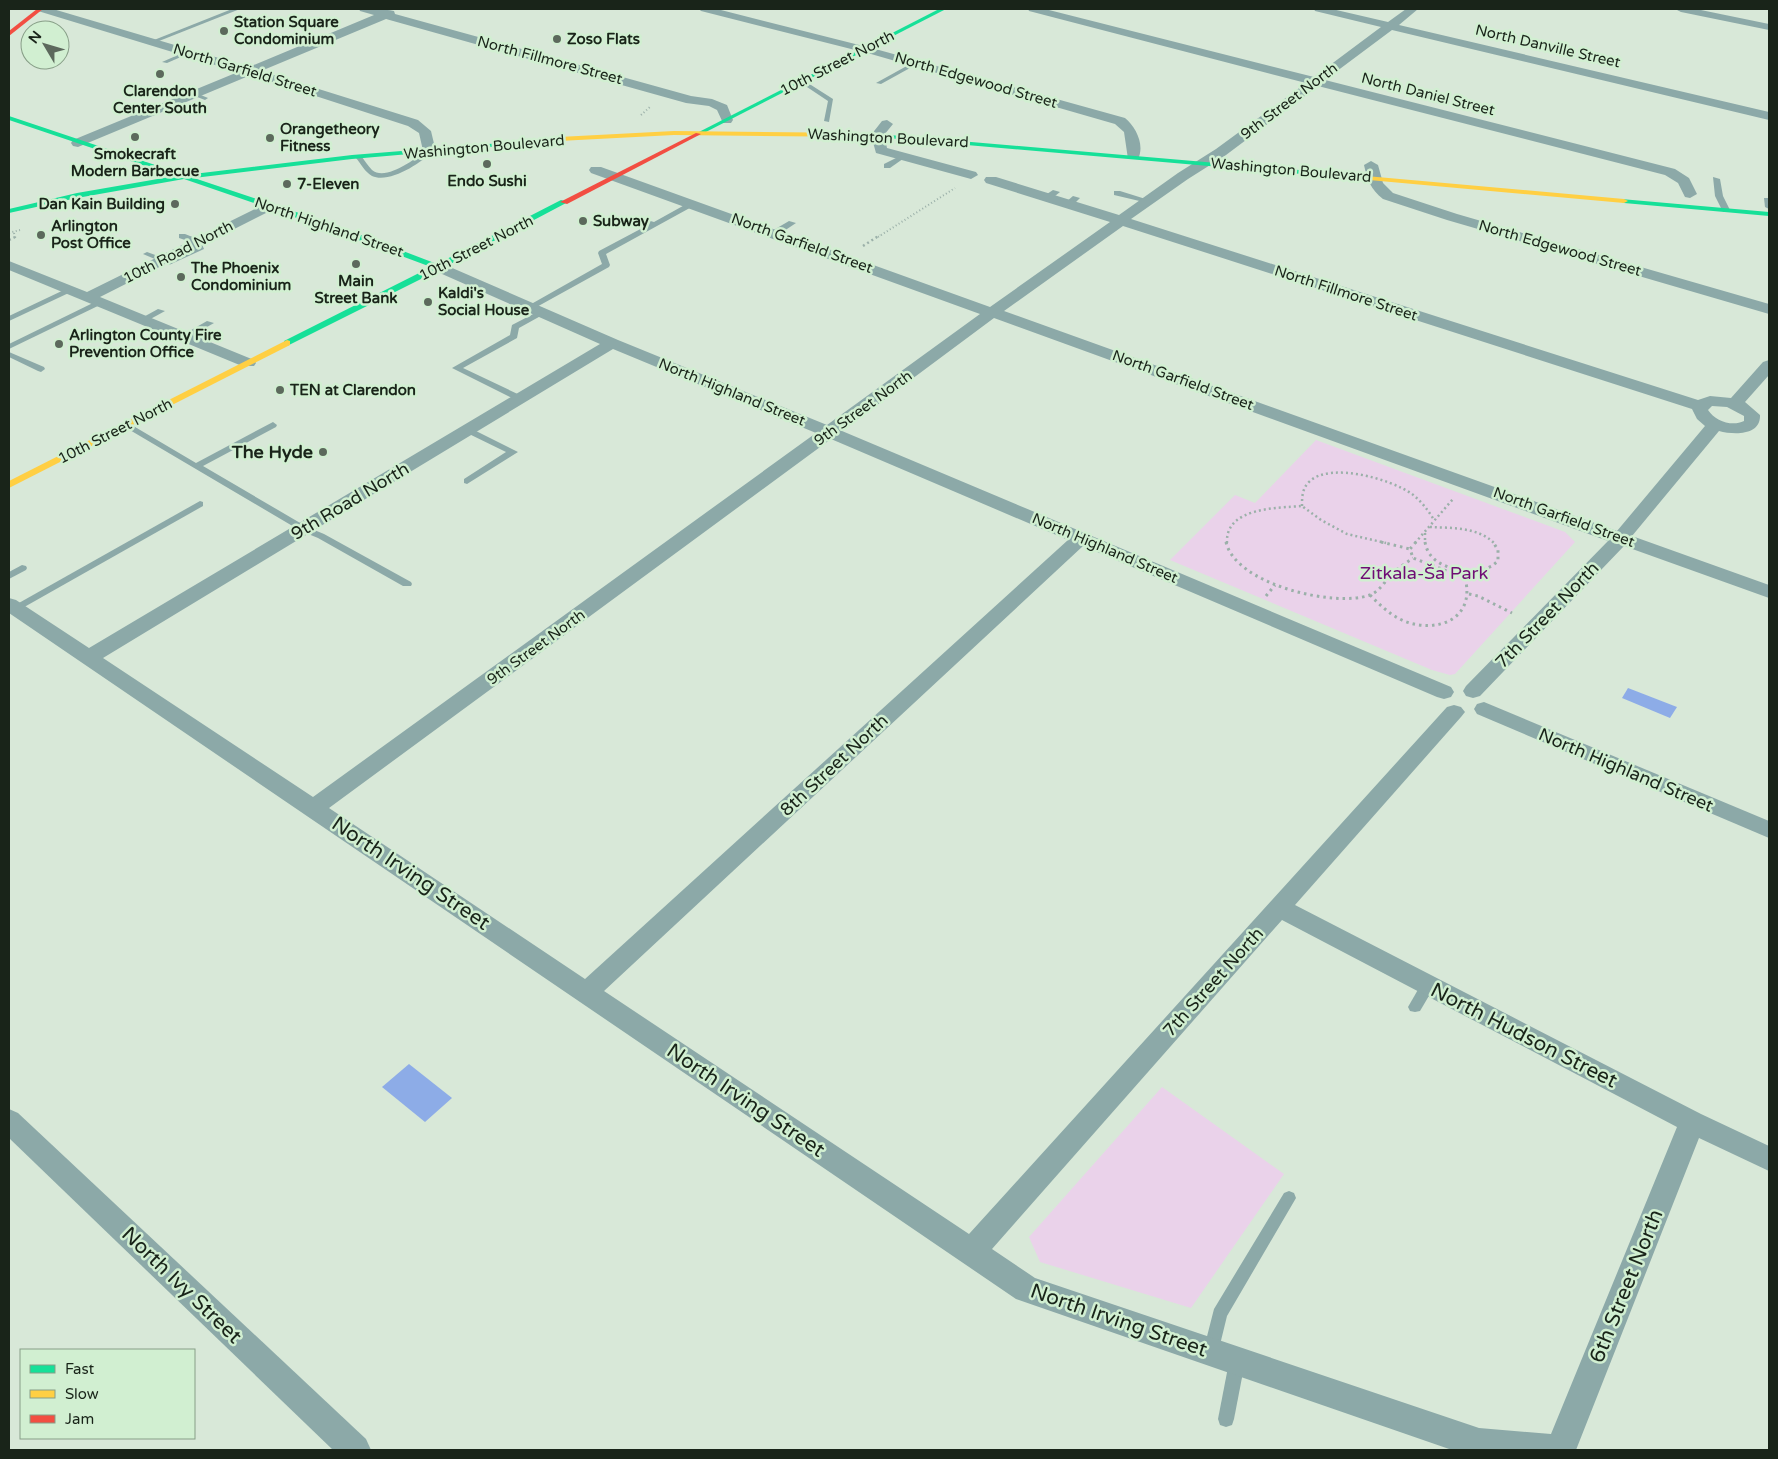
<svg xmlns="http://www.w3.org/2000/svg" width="1778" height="1459" viewBox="0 0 1778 1459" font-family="'Varela Round',sans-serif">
  <rect width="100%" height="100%" fill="#d8e8d8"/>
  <g fill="#ead2ea">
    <path d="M1316,440L1565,532L1575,542L1455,674L1450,675L1432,670L1170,560L1235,495L1255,503Z"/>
    <path d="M1162,1087L1284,1174L1191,1308L1040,1262L1029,1237Z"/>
  </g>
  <g fill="#8dace7">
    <path d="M1628,688L1677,707L1670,718L1622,698Z"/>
    <path d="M409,1064L452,1098L425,1122L382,1087Z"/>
  </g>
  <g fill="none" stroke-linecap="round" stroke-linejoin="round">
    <g stroke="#9bb0a9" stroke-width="2" stroke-dasharray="1 2.5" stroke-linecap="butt">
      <path d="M641,115L650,107"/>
      <path d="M9,233L20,230"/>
      <path d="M14,233L15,237"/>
      <path d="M878,237L955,188"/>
    </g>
    <g stroke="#9bb0a9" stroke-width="2.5" stroke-dasharray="2 3" stroke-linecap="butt">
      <path d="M9,240L15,237V235"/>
      <path d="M863,246L880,235"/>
      <path d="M1302,506C1302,497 1302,488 1310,481C1331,462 1391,479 1412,494C1421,501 1428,510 1434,520"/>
      <path d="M1430,527C1451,528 1478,527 1494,543"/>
      <path d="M1425,533V543"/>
      <path d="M1227,543C1225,507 1278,508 1302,506L1321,520L1347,534L1386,543"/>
      <path d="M1415,543L1453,499"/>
    </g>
    <g stroke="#9bb0a9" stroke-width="3" stroke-dasharray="2.5 4" stroke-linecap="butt">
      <path d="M1226,542C1235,584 1334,608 1370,595C1379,592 1385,581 1392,574C1398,568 1406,563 1413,558"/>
      <path d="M1381,542L1410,549"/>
      <path d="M1416,542L1410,549L1413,558L1465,578"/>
      <path d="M1425,542C1429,566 1454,569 1474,573"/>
      <path d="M1465,578L1492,566L1498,561V550L1493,542"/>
      <path d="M1469,594L1478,596L1512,613"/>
      <path d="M1370,595C1380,605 1390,615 1404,621C1437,634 1476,619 1465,578"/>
      <path d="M1266,596L1275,585"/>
    </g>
    <g fill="#8ca9a8" fill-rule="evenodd">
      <path d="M232,9H240L154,43L149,42Z"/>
      <path d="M185,52L190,53L167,63L162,62Z"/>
      <path d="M914,62L919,63L881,84L876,83Z"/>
      <path d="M796,81L811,85L833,99L829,122L824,121L828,101L807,87L796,83Z"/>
      <path d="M192,93H196L208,98L205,100L192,95Z"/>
      <path d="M427,151L432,152C421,163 389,184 372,176C365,172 361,164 356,158L362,157C365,161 368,166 372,170C386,182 415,158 427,151Z"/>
      <path d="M902,155L907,156L890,168H884V164Z"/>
      <path d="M1713,177L1720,179L1723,196L1730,210L1729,212H1723L1715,196Z"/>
      <path d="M1053,190L1060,192L1050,200H1044V196Z"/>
      <path d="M1114,191H1120L1152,201L1148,203L1114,195Z"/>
      <path d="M1073,196L1080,198L1072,206H1066V202Z"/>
      <path d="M1764,198H1769V209L1765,207Z"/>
      <path d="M690,202L697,204L606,254L610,265L609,267L533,309L526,307L602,264L598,253L599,251L648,225L636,221V217L654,222Z"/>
      <path d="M789,221L796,223L778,235H772V231Z"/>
      <path d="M179,234H185L200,240L204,249L169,265L143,254L147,252L169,260L196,248L194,243L179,238Z"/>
      <path d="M66,289L73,291L9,321V316Z"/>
      <path d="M97,301L104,303L9,349V344Z"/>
      <path d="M158,309L165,311L145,322L138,320Z"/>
      <path d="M539,311L546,313L519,328L517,338L463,368L524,397V401H518L452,368L510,335L512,325Z"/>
      <path d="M207,321L214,323L186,339L183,340L179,337Z"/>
      <path d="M9,352L44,367L45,369L41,372L38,371L9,357Z"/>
      <path d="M273,422L277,425L276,427L203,466L307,527L324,534L411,582L412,584L411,586H403L318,538L301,531L123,426L124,424H130L196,463Z"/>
      <path d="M468,427L518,452L467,484L464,483V479L506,452L465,432V428Z"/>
      <path d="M200,501L203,502V506L19,610L15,611L10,608Z"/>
      <path d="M22,565L26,566L27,568L26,570L9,579V572Z"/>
      <path d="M1428,980L1433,981L1435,985L1433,989L1420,1011L1415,1012L1410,1011L1408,1007L1423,981Z"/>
      <path d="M1289,1191L1294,1193L1296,1198L1227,1316L1217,1357L1211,1360L1205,1357L1203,1352L1214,1309L1284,1193Z"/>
      <path d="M1237,1354L1243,1356L1245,1362L1234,1419L1232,1425L1226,1427L1220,1425L1218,1419L1229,1362L1231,1356Z"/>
    </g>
    <g fill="#8ca9a8" fill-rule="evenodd">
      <path d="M36,9H53L249,67L374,15L360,11L359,9C369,9 384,9 394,11L395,14L691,96L712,99L727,105L733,120L731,123H723L717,110L709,106L686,103L386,19L261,71L418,120L431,131L436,152L434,155H424L419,133L408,126L251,75L78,147L73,146L71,143L73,140L238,72L38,11Z"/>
      <path d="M699,9H717L879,50L1125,118C1136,127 1145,145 1138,159H1128L1124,132L1115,124L871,54L701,11Z"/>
      <path d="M1028,9H1045L1314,77L1381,27L1315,11L1314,9H1332L1388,22L1406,9H1418L1399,25L1769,112V120L1392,30L1325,80L1675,169L1689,178L1697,194L1690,198L1685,197L1678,183L1665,175L1318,86L1226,155L1188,179L1131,219L1698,400L1710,396L1731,398L1763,362L1769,360V375L1745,402L1760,415C1761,436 1734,435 1719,431L1632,536L1769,585V598L1624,546L1480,696L1473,698L1466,696L1463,691L1466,686L1608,541L994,318L842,431L1451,687L1454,692L1451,697L1444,699L1437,697L1083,546L604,991L969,1234L1447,707L1454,705L1461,707L1465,712L1461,717L1295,905L1701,1114L1769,1146V1171L1699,1138L1576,1450H1452L1016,1299L9,613V598L16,600L89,648L600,344L433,270L431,267L433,264H443L618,340L827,425L980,314L591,173L589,170L591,167H601L990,307L1110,222L986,183L984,180L986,177H996L1119,215L1178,173L1216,149L1306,83L1029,11ZM1123,226L1692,409L1697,419L1705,426L1617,531L1004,311ZM613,349L816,433L313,797L103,658ZM1712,406L1727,407L1744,416V421C1732,427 1715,421 1708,410ZM831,439L1068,540L585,979L329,808ZM1282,920L1677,1127L1551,1434L1479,1428L1035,1278L992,1249Z"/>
      <path d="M1675,9H1696L1769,24V30L1681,12Z"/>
      <path d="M887,120L893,124L884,135L887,148L976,172L978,175L971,179L876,153L871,135L882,121Z"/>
      <path d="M1371,161L1378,165L1383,183L1393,193L1457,214L1769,304V314L1447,220L1383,199C1371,190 1367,179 1364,165Z"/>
      <path d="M269,202L274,203L276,206L274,209L100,297L254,360L256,363L254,366H242L9,270V261L87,292Z"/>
      <path d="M1484,702L1769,821V838L1477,714L1474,709L1477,704Z"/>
      <path d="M9,1109L18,1113L366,1439L371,1450H333L9,1138Z"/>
    </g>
    <g fill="#16e098" fill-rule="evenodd">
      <path d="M939,9H946L700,135L695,134Z"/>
      <path d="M9,116L185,175L352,155L561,138V140L559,141L352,159L194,178L335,225L437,264L561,200L568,202L441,269L287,346L284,345V341L431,267L329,229L184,179L77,198L9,213V209L77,193L175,176L9,120Z"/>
      <path d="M866,133L1369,176L1373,178L1369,180L864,136V134Z"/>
      <path d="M1621,199L1769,212V216L1624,203L1620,201Z"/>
    </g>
    <g fill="#ffcf43" fill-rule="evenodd">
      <path d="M674,131L866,133L869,135L866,137L674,135L559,141L556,139L559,137Z"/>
      <path d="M1366,176L1624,199L1628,201L1624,203L1369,180H1366Z"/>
      <path d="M287,340L290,341V345L9,488V481Z"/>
    </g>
    <g fill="#f24e42" fill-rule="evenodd">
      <path d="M37,9H43L9,36V31Z"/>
      <path d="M696,133L701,134L567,204L560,202Z"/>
    </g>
  </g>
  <g fill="#5c695c" stroke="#d1efd1" stroke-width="2">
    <circle cx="224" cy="31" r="5"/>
    <circle cx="557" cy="39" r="5"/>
    <circle cx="160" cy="74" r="5"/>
    <circle cx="135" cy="137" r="5"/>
    <circle cx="270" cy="138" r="5"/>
    <circle cx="487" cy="164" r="5"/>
    <circle cx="287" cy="184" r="5"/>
    <circle cx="175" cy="204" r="5"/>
    <circle cx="583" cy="221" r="5"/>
    <circle cx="41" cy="235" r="5"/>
    <circle cx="356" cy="264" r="5"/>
    <circle cx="181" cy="277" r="5"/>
    <circle cx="428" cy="302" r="5"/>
    <circle cx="59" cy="344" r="5"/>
    <circle cx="280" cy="390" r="5"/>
    <circle cx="323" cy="452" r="5"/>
  </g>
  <g text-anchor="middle" stroke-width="5" stroke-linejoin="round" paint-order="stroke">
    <g font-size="15" font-weight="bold" fill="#192419" stroke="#d1efd1" text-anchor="start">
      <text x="234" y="27">Station Square<tspan x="234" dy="17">Condominium</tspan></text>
      <text x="567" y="44">Zoso Flats</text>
      <text x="160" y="96" text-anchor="middle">Clarendon<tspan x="160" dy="17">Center South</tspan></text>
      <text x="280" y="134">Orangetheory<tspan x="280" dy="17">Fitness</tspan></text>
      <text x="135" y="159" text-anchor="middle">Smokecraft<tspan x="135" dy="17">Modern Barbecue</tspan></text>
      <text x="487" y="186" text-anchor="middle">Endo Sushi</text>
      <text x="297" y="189">7-Eleven</text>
      <text x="165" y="209" text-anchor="end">Dan Kain Building</text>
      <text x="593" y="226">Subway</text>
      <text x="51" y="231">Arlington<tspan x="51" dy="17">Post Office</tspan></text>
      <text x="191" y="273">The Phoenix<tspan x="191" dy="17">Condominium</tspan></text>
      <text x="356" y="286" text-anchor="middle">Main<tspan x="356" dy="17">Street Bank</tspan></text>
      <text x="438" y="298">Kaldi's<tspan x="438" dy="17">Social House</tspan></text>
      <text x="69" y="340">Arlington County Fire<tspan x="69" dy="17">Prevention Office</tspan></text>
      <text x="290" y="395">TEN at Clarendon</text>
    </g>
    <g font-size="15" fill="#192419" stroke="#d1efd1">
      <text transform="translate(1548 46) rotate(13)" y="5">North Danville Street</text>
      <text transform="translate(550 60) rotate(15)" y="5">North Fillmore Street</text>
      <text transform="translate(837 63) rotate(-27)" y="5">10th Street North</text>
      <text transform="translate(245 70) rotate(17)" y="5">North Garfield Street</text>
      <text transform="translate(976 80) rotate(16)" y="5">North Edgewood Street</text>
      <text transform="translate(1428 94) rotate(14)" y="5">North Daniel Street</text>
      <text transform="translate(1289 101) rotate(-37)" y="5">9th Street North</text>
      <text transform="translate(888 138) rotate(3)" y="5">Washington Boulevard</text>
      <text transform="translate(484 147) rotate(-5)" y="5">Washington Boulevard</text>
      <text transform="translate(1291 170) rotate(5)" y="5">Washington Boulevard</text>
      <text transform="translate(329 227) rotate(19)" y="5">North Highland Street</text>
      <text transform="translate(802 243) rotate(20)" y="5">North Garfield Street</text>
      <text transform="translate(476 248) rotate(-27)" y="5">10th Street North</text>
      <text transform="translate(1560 248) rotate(16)" y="5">North Edgewood Street</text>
      <text transform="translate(178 252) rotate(-27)" y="5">10th Road North</text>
      <text transform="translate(1346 293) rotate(18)" y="5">North Fillmore Street</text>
      <text transform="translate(1183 380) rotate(20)" y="5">North Garfield Street</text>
      <text transform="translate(732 392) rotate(22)" y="5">North Highland Street</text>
      <text transform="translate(863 408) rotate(-36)" y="5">9th Street North</text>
      <text transform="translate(115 431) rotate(-27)" y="5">10th Street North</text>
      <text transform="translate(1564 517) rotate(20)" y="5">North Garfield Street</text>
      <text transform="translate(1105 548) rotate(23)" y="5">North Highland Street</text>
      <text transform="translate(536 647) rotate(-36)" y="5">9th Street North</text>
    </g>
    <g font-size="18" font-weight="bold" fill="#192419" stroke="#d1efd1" text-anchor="end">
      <text x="313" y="458">The Hyde</text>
    </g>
    <g font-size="18" fill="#192419" stroke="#d1efd1">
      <text transform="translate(350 501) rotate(-31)" y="6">9th Road North</text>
      <text transform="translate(1547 615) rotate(-46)" y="6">7th Street North</text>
      <text transform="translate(834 765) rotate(-43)" y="6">8th Street North</text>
      <text transform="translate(1626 770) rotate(23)" y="6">North Highland Street</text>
      <text transform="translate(1213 982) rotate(-48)" y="6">7th Street North</text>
    </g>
    <g font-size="18" fill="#6f0c74" stroke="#d1efd1">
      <text x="1424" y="579">Zitkala-Ša Park</text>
    </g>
    <g font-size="21" fill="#192419" stroke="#d1efd1">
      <text transform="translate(411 873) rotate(34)" y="7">North Irving Street</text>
      <text transform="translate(1524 1035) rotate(27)" y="7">North Hudson Street</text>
      <text transform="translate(746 1100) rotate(34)" y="7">North Irving Street</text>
      <text transform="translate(182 1285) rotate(44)" y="7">North Ivy Street</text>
      <text transform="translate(1626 1286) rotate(-68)" y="7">6th Street North</text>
      <text transform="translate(1119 1320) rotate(19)" y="7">North Irving Street</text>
    </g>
  </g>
  <rect width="1778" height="1459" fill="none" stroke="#192419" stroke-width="20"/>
  <rect x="20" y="1349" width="175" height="90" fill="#d1efd1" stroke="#879e87"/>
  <rect x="30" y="1365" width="25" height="8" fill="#16e098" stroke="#879e87"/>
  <text x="65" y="1374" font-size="15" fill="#192419">Fast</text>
  <rect x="30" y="1390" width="25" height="8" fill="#ffcf43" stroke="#879e87"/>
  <text x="65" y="1399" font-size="15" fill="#192419">Slow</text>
  <rect x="30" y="1415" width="25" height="8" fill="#f24e42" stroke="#879e87"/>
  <text x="65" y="1424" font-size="15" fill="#192419">Jam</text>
  <g transform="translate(45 45) rotate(308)"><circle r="24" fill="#d1efd1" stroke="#879e87"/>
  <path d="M0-4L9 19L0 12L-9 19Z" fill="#5c695c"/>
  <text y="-8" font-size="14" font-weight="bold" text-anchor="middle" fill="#192419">N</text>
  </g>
</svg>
